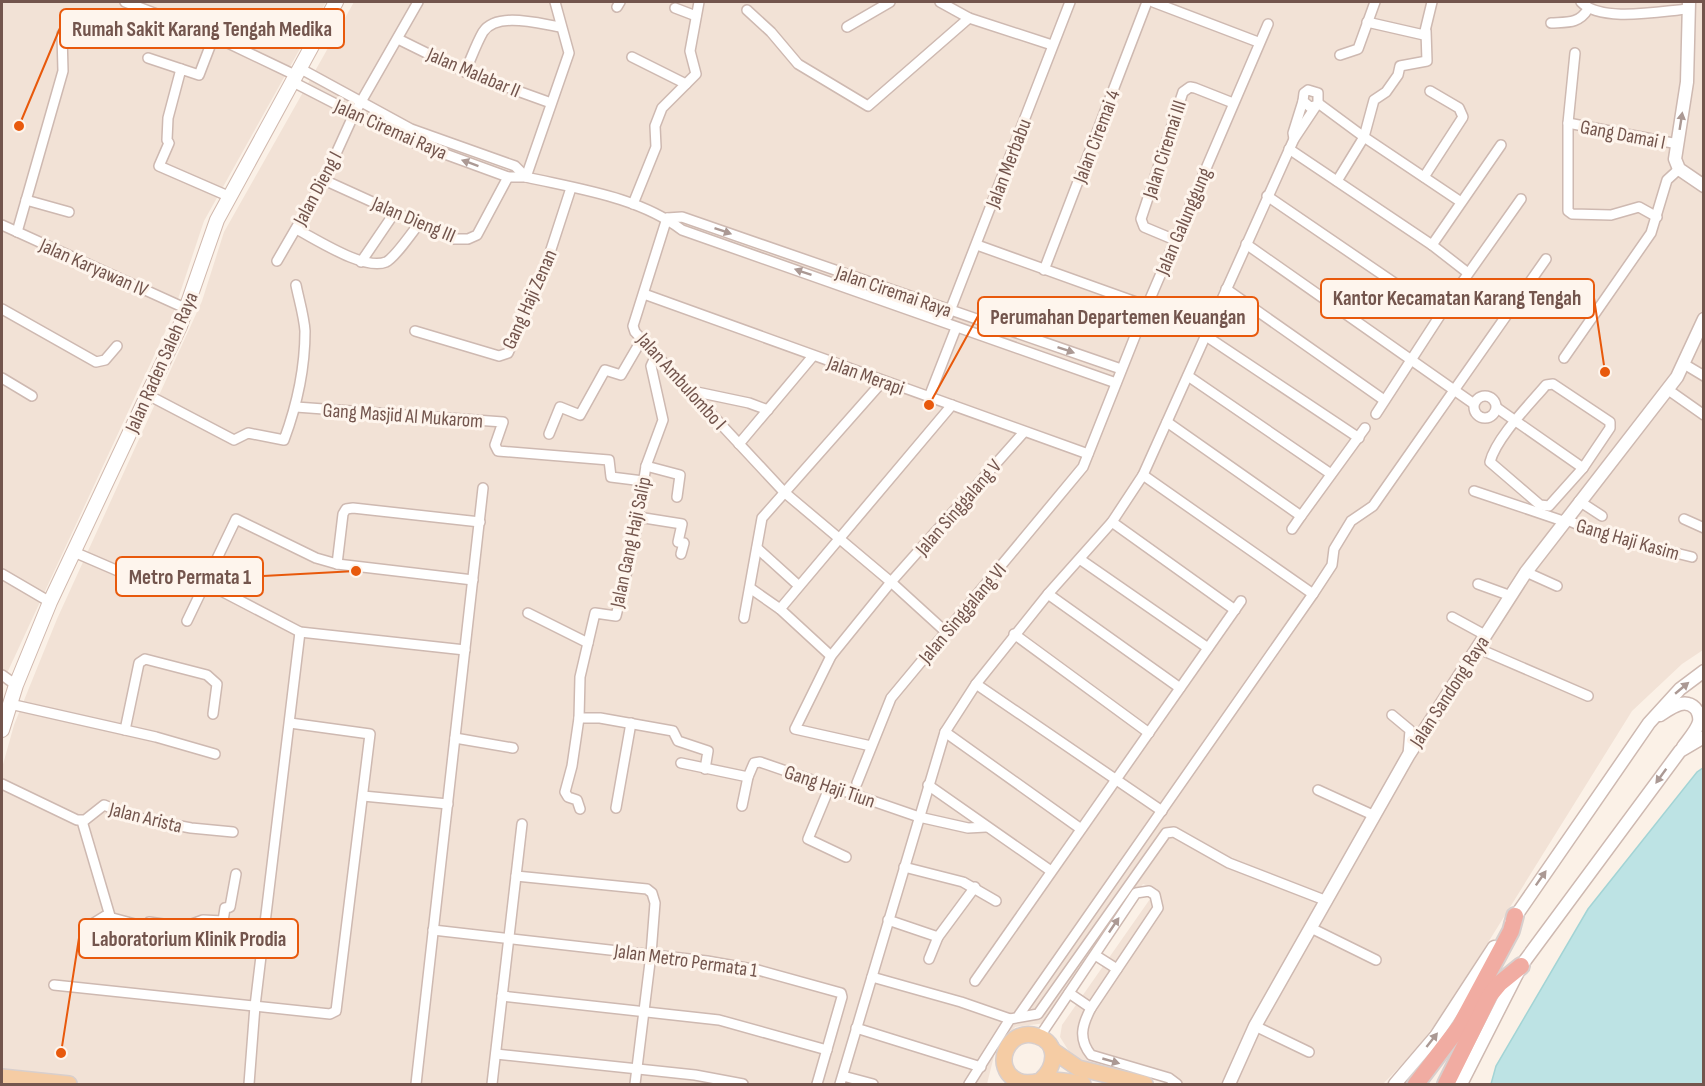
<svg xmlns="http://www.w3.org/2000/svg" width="1705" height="1086" viewBox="0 0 1705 1086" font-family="'Sofia Sans Condensed',sans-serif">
  <rect width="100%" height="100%" fill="#fbf1e7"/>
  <g fill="#f2e2d6">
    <path d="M2,2H326L204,221L172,317L2,684Z"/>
    <path d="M354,2H1703V650L1682,664L1632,711L1446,1010L1414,1052L1383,1084H1177L1077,1064L1060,1037L1062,1025L1157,889L1143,884L1046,1023L1015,1027L995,1052L987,1084H2V768L14,725L57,619L202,301L224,232Z"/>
  </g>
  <path fill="#bde3e4" stroke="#a3d4d5" stroke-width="1.5" d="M1703,768V1084H1491L1496,1066L1588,909L1697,772Z"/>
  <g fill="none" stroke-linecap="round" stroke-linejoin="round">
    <g stroke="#ceb9b1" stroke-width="12">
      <g id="minor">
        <path d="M125,2L207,33L297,76"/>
        <path d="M940,2L969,18L1052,45"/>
        <path d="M1153,2L1258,42"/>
        <path d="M1581,2C1601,23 1661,11 1688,9"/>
        <path d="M617,7L620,2"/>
        <path d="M675,8L696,16"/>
        <path d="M747,10L771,32L798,64L868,106L969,18"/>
        <path d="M1367,22L1424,35L1432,2"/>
        <path d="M1551,23C1567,22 1579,24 1588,9"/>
        <path d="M847,27L890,2"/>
        <path d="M214,36L199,75L181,69L168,118L167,140L169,143L159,166L228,196"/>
        <path d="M398,39L465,72L551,103"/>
        <path d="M1575,53L1568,123V211L1572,214L1611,215L1639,207L1657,217"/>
        <path d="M1340,55L1358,49L1375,2"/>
        <path d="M632,57L686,84"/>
        <path d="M148,58L181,69"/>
        <path d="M301,69L411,129L515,166L526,177"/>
        <path d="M465,72C471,59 476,44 483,32C497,11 540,24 561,27"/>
        <path d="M293,82L404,139L508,177H526C578,189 639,197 682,230L1116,383"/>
        <path d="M1318,103L1364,137L1461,202"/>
        <path d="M1568,123L1678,144"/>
        <path d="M1294,139L1293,133L1303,101"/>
        <path d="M1289,149L1432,245L1468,273"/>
        <path d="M526,177L569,53L555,2"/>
        <path d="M1424,177L1463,117L1459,108L1430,91"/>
        <path d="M324,180L454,239H468L477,235L508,177"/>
        <path d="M1337,181L1364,137L1374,100L1386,92L1398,75L1400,66L1427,61L1426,31"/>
        <path d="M1267,196L1440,314"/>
        <path d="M26,200L69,212"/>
        <path d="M633,204L656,147L655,126L662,108L696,74L690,51L699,2"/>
        <path d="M667,218L633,326L635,332L784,492L891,582L947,633"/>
        <path d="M667,218L682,217L1121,369"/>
        <path d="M2,225L187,309"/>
        <path d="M296,229C316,239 364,271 386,262C395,258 412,232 419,224"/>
        <path d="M17,232L63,71L62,34L83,33"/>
        <path d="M1175,240L1144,227L1141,219L1183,92L1190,87L1195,88L1233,103"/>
        <path d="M1246,244L1474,404"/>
        <path d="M977,245L1147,306"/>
        <path d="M1432,245L1501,145"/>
        <path d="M277,261L324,180L354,114L418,2"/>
        <path d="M361,262L395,212"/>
        <path d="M1044,270L1147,2"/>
        <path d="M1226,289L1384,400"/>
        <path d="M1456,291L1521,199"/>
        <path d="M644,294L1088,454"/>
        <path d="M2,309L96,362L105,360L117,346"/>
        <path d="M948,316L1070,2"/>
        <path d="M415,331L499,356L508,353L544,271L571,188"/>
        <path d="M1206,336L1359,438"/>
        <path d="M1564,358L1651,233L1667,180L1679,169"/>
        <path d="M1684,364L1704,376"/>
        <path d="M1188,376L1331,474"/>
        <path d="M2,378L32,396"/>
        <path d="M1553,384L1610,422V428L1583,468L1549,506L1540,505L1490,462C1496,438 1529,405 1546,385Z"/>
        <path d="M1667,389L1704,415"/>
        <path d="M692,391L749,403L768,410"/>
        <path d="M148,395L234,440L248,433L284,440C297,405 305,369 305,331C304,316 299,300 296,285"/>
        <circle cx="1485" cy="407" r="11"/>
        <path d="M929,397L956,328"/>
        <path d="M296,407L503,422L495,445L498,451L609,460L611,477L643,481"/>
        <path d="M1497,408L1583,468"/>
        <path d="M1376,414L1450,300"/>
        <path d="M1167,422L1301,516L1365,428"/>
        <path d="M549,434L560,407L580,415L605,370L621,375L642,339"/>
        <path d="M739,444L813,356"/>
        <path d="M646,466L680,475L677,497"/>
        <path d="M1143,475L1313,594"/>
        <path d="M1474,491L1563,521"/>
        <path d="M1579,501L1602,516"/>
        <path d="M638,517L682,524L678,542L684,543L681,554"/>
        <path d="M1565,519L1599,534L1692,557"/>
        <path d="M1684,519L1704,528"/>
        <path d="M1112,522L1235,610"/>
        <path d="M1292,529L1301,516"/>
        <path d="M757,548L799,586"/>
        <path d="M74,552L146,583"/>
        <path d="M1081,560L1208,648"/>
        <path d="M337,564L343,514L346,509L353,508L480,522"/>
        <path d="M1526,572L1557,586"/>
        <path d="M2,574L50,602"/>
        <path d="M204,582L300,632L465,650"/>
        <path d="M1478,584L1511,596"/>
        <path d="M750,588L780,609L831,656"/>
        <path d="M1048,594L1180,688"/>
        <path d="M780,609L952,405"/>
        <path d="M528,613L588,643"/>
        <path d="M1452,617L1485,635"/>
        <path d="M744,618L762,518L883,381"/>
        <path d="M187,621L236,519L316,558L337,564L473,580"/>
        <path d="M1014,634L1149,733"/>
        <path d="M1477,648L1588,696"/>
        <path d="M2,675L16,685"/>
        <path d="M976,684L1162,811"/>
        <path d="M10,704L156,737L215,754"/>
        <path d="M1392,715L1410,730L1408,755"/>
        <path d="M579,718H600L673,731L678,741L708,751L705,769"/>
        <path d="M125,730L139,663L145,659L207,675L217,684L213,714"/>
        <path d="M945,732L1081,829"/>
        <path d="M455,738L513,748"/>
        <path d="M871,746L795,729L831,656L891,582L1024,432"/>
        <path d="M681,763L748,777"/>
        <path d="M857,783L891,698L1083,467L1147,306L1268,24"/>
        <path d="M2,784L77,820H85L104,805L133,817L191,828L233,832"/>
        <path d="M928,785L1051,871"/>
        <path d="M830,786L808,839L846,857"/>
        <path d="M1318,790L1375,816"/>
        <path d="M363,796L448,804"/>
        <path d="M742,806L748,777L754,763L760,762L919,817L968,828L986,827"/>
        <path d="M616,808L631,723"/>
        <path d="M580,809L577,800L568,797L565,792L572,766L579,718L580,677L595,613L616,616L634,542L646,466L663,420L651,366L656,355"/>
        <path d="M82,821L110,916"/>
        <path d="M904,867L963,882L996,901"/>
        <path d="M516,876L647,889L652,893L655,903L651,954L635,1084"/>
        <path d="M888,920L938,937"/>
        <path d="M86,924H92L105,916L146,927L149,922L184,927L203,920L223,921L225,908L230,907L236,874"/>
        <path d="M1311,928L1376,960"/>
        <path d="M433,930L707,961L758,970L841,993L842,997L817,1084"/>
        <path d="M1095,955L1117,969"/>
        <path d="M929,959L938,937L975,887"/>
        <path d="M872,977L961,1002L1010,1019"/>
        <path d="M975,981L1241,601"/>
        <path d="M54,985L330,1014L336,1011L370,734L290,723"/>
        <path d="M1069,993L1091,1008"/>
        <path d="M502,996L719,1020L827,1050"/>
        <path d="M1019,1015L1313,594L1332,565L1334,549L1351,521L1373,506L1546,259"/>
        <path d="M1255,1026L1309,1052"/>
        <path d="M856,1028L981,1067"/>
        <path d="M1040,1036L1136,893L1149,891L1155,895L1158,908L1091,1008C1082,1025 1078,1039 1091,1055L1169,1078L1177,1084"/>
        <path d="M496,1054L695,1075L743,1084"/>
        <path d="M843,1076L873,1084"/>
        <path d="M249,1084L255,1006L300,632"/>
        <path d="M416,1084L483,488"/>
        <path d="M492,1084L522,824"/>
        <path d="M840,1084L945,732L976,684L1048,594L1112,522L1143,475L1294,139L1318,103V93L1308,90L1304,93L1303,101L1310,107L1315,106"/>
        <path d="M969,1084L1010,1019L1038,1014L1166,833L1174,832L1229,863L1327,901"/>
      </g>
    </g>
    <g stroke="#ceb9b1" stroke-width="15">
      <g id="tertiary">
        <path d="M1689,2L1687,82L1675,159L1679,169L1704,186"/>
        <path d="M1660,715C1670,709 1684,697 1695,708C1698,711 1700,717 1699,722C1697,730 1688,740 1683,747"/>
        <path d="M1511,923L1649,723L1680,689L1704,671"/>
        <path d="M1229,1084L1255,1026L1408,756L1526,572L1677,377L1704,319"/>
        <path d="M1395,1084L1436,1036L1494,947"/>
        <path d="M1461,1084L1521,966L1680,751L1704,737"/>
      </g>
    </g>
    <g stroke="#d1b9ae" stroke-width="16">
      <path id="secondary" d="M2,730L16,685L50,602L180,326L217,220L336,2"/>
    </g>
    <g stroke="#d8cfcd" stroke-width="18">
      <g id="primary">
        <path d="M1052,1050L1078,1068L1145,1084"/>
        <path d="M2,1077L69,1084"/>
        <path d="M1041,1080C1055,1068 1060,1043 1037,1036C1008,1026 990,1068 1018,1081C1029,1086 1040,1080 1050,1080C1062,1080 1072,1082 1083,1084"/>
      </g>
    </g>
    <g stroke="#d8cfcd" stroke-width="20">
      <g id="motorway">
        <path d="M1416,1084L1460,1026L1511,931L1515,916"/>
        <path d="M1446,1084L1490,995L1500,983L1521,966"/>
      </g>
    </g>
    <use href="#minor" stroke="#fff" stroke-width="9"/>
    <use href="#tertiary" stroke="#fff" stroke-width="12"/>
    <use href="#secondary" stroke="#fff" stroke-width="14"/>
    <use href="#primary" stroke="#f5cca4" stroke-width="15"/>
    <use href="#motorway" stroke="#f1aca2" stroke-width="16"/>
  </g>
  <defs><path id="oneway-solid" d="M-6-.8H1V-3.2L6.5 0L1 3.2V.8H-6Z" transform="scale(1.5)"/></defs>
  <g fill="#ab9994">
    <use href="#oneway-solid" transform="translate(1681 121) rotate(-81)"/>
    <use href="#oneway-solid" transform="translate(470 163) rotate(-160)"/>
    <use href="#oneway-solid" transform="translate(723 231) rotate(19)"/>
    <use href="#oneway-solid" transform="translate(803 272) rotate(-161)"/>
    <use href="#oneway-solid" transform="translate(1066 350) rotate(19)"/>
    <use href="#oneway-solid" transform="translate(1682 688) rotate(-40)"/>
    <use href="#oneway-solid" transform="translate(1661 776) rotate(126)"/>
    <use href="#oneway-solid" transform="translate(1541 878) rotate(-55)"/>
    <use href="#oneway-solid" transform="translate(1114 925) rotate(-56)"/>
    <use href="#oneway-solid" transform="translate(1432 1040) rotate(-52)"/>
    <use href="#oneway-solid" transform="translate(1111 1061) rotate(16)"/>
  </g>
  <g text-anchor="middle" stroke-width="6" stroke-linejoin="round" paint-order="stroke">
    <g font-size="20" fill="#73554d" stroke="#fef5ed">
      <text transform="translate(474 72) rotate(23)" y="7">Jalan Malabar II</text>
      <text transform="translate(391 129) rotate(24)" y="7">Jalan Ciremai Raya</text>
      <text transform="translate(1623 134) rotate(11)" y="7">Gang Damai I</text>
      <text transform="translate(1096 136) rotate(-69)" y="7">Jalan Ciremai 4</text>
      <text transform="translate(1164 149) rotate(-72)" y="7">Jalan Ciremai III</text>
      <text transform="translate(1008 163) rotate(-69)" y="7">Jalan Merbabu</text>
      <text transform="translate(317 188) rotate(-62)" y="7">Jalan Dieng I</text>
      <text transform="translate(414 219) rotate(23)" y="7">Jalan Dieng III</text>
      <text transform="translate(1183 221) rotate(-67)" y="7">Jalan Galunggung</text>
      <text transform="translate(94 267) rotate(24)" y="7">Jalan Karyawan IV</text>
      <text transform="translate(894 291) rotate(19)" y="7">Jalan Ciremai Raya</text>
      <text transform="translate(529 299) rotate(-66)" y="7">Gang Haji Zenan</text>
      <text transform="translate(161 362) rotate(-66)" y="7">Jalan Raden Saleh Raya</text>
      <text transform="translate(866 375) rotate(20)" y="7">Jalan Merapi</text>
      <text transform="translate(682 381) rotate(48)" y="7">Jalan Ambulombo I</text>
      <text transform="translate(403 415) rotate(4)" y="7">Gang Masjid Al Mukarom</text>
      <text transform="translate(958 507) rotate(-49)" y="7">Jalan Singgalang V</text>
      <text transform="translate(1628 539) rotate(16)" y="7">Gang Haji Kasim</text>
      <text transform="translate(630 542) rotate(-78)" y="7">Jalan Gang Haji Salip</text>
      <text transform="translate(962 613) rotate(-50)" y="7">Jalan Singgalang VI</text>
      <text transform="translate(1449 691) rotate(-57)" y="7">Jalan Sandong Raya</text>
      <text transform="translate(830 786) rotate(19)" y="7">Gang Haji Tiun</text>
      <text transform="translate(146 817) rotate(14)" y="7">Jalan Arista</text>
      <text transform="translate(686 960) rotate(8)" y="7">Jalan Metro Permata 1</text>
    </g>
  </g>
  <path fill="none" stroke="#e8590c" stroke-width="2" d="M19 126L60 28M1605 372L1594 298M929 405L978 316M356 571L263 576M61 1053L79 938"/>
  <g fill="#e8590c" stroke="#fef5ed" stroke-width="2">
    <circle cx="19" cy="126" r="6"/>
    <circle cx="1605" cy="372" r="6"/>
    <circle cx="929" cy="405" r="6"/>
    <circle cx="356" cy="571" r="6"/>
    <circle cx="61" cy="1053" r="6"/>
  </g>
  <g fill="#fef5ed" stroke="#e8590c" stroke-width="2">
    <rect x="60" y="9" width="284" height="39" rx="6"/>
    <rect x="1321" y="279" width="273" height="39" rx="6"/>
    <rect x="978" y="297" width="280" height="39" rx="6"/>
    <rect x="116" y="557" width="147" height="39" rx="6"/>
    <rect x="79" y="919" width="219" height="39" rx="6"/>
  </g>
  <g font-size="21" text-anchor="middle" font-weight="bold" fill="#73554d">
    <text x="202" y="36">Rumah Sakit Karang Tengah Medika</text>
    <text x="1457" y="305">Kantor Kecamatan Karang Tengah</text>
    <text x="1118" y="324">Perumahan Departemen Keuangan</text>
    <text x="190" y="584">Metro Permata 1</text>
    <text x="189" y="946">Laboratorium Klinik Prodia</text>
  </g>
  <rect width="1705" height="1086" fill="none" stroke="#73554d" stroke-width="6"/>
</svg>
